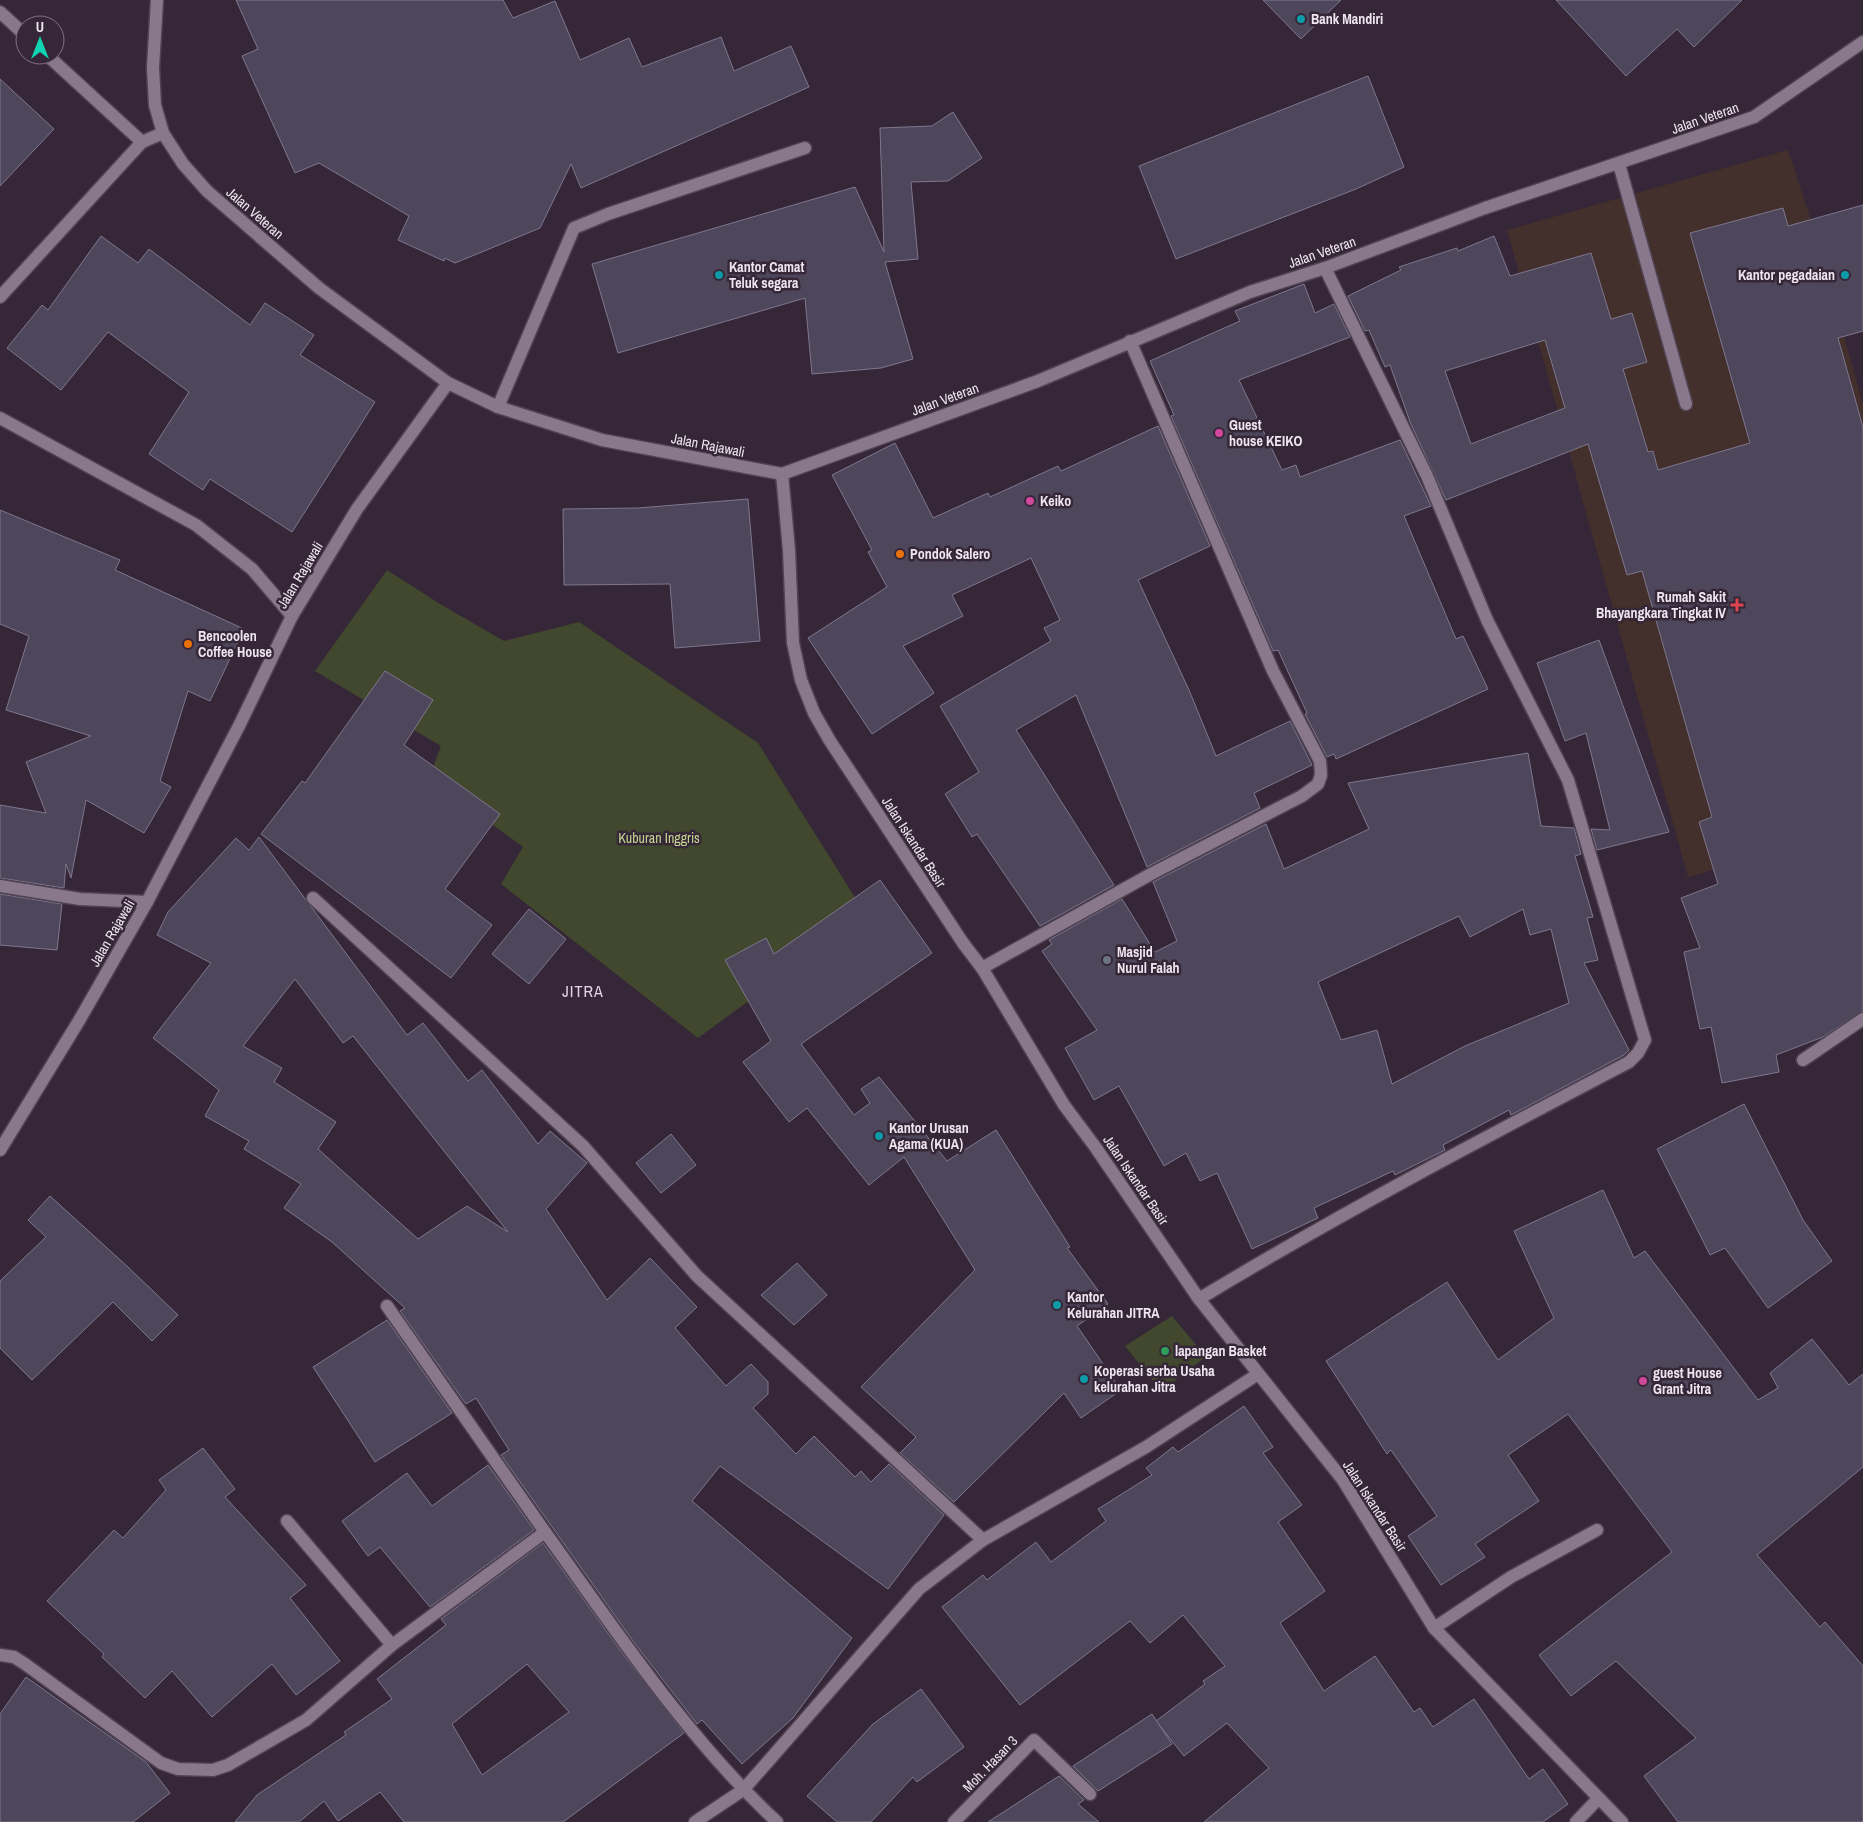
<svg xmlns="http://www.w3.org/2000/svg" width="1863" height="1822" viewBox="0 0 1863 1822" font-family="'Archivo Narrow',sans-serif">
  <rect width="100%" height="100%" fill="#352737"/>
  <path fill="#432f2b" d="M1788,150L1811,220L1863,404V828L1688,877L1507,230Z"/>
  <g fill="#41482d">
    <path d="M387,570L440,604L504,641L579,622L758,743L866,915L698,1038L501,884L523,847L429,778L441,746L315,671Z"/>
    <path d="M1172,1316L1206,1357L1161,1391L1125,1346Z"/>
  </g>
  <g fill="#4e475c" stroke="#7e778e" fill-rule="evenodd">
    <path d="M236,0H503L513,18L555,1L580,60L629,38L642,67L721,37L734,71L791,46L809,87L581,188L571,164L540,228L455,263L445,258L444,261L398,240L409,216L319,163L295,173L242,56L258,49Z"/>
    <path d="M1263,0H1341L1301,39Z"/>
    <path d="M1556,0H1742L1694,47L1677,29L1626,76Z"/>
    <path d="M1368,76L1404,167L1356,189L1176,259L1139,166Z"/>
    <path d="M0,79L54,129L0,186Z"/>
    <path d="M953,112L982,158L948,181L911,182L918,259L885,262L913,359L881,368L812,374L805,298L618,353L592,264L855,187L884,252L880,128L932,126Z"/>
    <path d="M1863,205V331L1838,338L1863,427V1011L1823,1037L1776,1055L1779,1072L1722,1083L1711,1027L1700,1029L1684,952L1700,948L1681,898L1718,884L1699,822L1712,817L1642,571L1627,575L1588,444L1446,500L1410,422L1390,365L1385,367L1369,330L1365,331L1348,296L1401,270L1399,267L1457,248L1458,251L1494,236L1510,276L1591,253L1611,319L1632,313L1647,362L1623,369L1648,452L1653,451L1658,470L1750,443L1690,233L1783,208L1788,226ZM1545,340L1565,408L1471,444L1445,371Z"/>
    <path d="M101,236L138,263L149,249L250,325L265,303L314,335L300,355L375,402L292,532L210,479L203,490L149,454L189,392L108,332L61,390L7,348L42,305L48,310Z"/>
    <path d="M1304,284L1315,313L1334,304L1350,337L1239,380L1282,470L1296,465L1300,477L1400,440L1431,506L1404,516L1456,639L1463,636L1488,689L1336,759L1334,754L1327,757L1305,714L1307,713L1278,650L1273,651L1171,416L1174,415L1150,361L1240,321L1235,311Z"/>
    <path d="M1158,426L1210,546L1138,580L1189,690L1216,756L1290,721L1312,765L1254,793L1260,808L1147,867L1076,695L1016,730L1114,885L1040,926L977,834L972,837L945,794L979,772L940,706L1051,641L1044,628L1060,620L1031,558L952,595L963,616L903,646L934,693L872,734L808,638L887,587L868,552L872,550L832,475L895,443L933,518L988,493L990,497L1058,466L1061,471Z"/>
    <path d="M748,499L760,641L675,648L670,584L564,585L563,509L638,508Z"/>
    <path d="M0,510L120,560L115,570L244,629L210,701L188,691L160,781L171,787L144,833L86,800L71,878L66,864L64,888L0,878V805L46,813L26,762L91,736L6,710L29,636L0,624Z"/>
    <path d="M1599,640L1669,832L1597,850L1591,829L1610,830L1586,733L1565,741L1537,663Z"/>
    <path d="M385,671L433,700L404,745L500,814L445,889L492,925L451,978L261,834L302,781L305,783Z"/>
    <path d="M1528,753L1541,826L1574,828L1581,854L1575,856L1593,917L1587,918L1598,960L1584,963L1629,1050L1624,1055L1511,1115L1509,1110L1443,1145L1445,1150L1395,1175L1393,1171L1314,1208L1318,1218L1252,1249L1217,1173L1200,1181L1186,1153L1164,1166L1119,1086L1094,1100L1065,1048L1097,1030L1042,951L1052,944L1049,940L1122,899L1155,952L1177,941L1153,882L1155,881L1266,824L1284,869L1369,829L1348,783ZM1523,909L1530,935L1551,929L1569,1003L1465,1046L1392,1084L1377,1030L1341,1040L1318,982L1459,916L1470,937Z"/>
    <path d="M259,837L407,1035L423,1023L468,1081L482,1070L538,1144L550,1131L587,1163L546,1209L607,1300L650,1258L697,1307L675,1328L726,1386L751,1364L768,1382V1394L753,1408L796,1454L814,1436L855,1477L861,1471L871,1482L889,1464L944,1515L888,1589L720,1466L692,1501L852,1638L793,1718L742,1764L702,1720L697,1724L633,1641L501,1455L509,1450L476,1398L466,1404L400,1311L405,1308L332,1242L284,1208L301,1184L244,1149L249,1141L205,1116L219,1090L153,1038L211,963L157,935L168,912L236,838L249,850ZM295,979L343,1043L353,1036L508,1232L467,1206L418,1239L318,1149L336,1122L274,1082L282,1068L243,1046Z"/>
    <path d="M880,880L932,953L801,1044L854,1115L870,1103L861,1089L879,1077L947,1161L996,1130L1070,1247L1067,1248L1108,1304L1077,1326L1121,1390L1081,1418L1064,1393L954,1502L900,1453L916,1437L861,1387L975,1270L904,1157L869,1185L807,1108L789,1122L743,1062L771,1041L725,960L766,938L774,954Z"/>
    <path d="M0,894L62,904L57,950L0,945Z"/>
    <path d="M529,909L566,939L529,984L492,954Z"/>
    <path d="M1744,1104L1803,1220L1832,1261L1768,1308L1725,1248L1710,1255L1657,1149Z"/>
    <path d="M671,1134L696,1165L661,1193L636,1163Z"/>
    <path d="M1603,1190L1634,1258L1645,1251L1758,1400L1778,1388L1770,1373L1812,1339L1849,1385L1863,1374V1467L1757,1555L1820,1627L1825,1622L1863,1666V1822H1678L1644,1776L1696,1738L1616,1661L1571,1696L1539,1655L1672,1552L1568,1414L1508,1455L1539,1501L1475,1544L1485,1557L1441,1585L1408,1536L1437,1516L1391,1450L1387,1454L1326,1361L1447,1282L1498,1360L1554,1318L1514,1231Z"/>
    <path d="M50,1196L129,1268L178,1315L152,1341L113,1302L32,1380L0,1348V1281L46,1237L28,1220Z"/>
    <path d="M797,1263L827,1295L794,1325L761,1295Z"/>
    <path d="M387,1320L452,1413L375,1462L313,1367Z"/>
    <path d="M1244,1406L1273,1447L1263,1453L1302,1505L1278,1522L1325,1591L1280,1623L1324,1691L1375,1656L1414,1712L1420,1708L1433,1727L1474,1699L1529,1779L1543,1769L1568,1804L1543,1822H1204L1269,1768L1227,1723L1184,1756L1156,1721L1205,1684L1203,1681L1225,1666L1183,1615L1150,1643L1130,1621L1020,1705L942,1607L983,1575L987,1580L1036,1542L1051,1562L1106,1521L1098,1509L1152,1475L1146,1468L1173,1447L1178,1452Z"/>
    <path d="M203,1448L235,1489L225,1497L306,1585L290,1598L340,1661L296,1695L272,1664L212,1717L172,1671L145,1698L102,1657L104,1654L47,1601L114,1530L123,1538L166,1490L159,1480Z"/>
    <path d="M488,1465L534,1530L430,1607L380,1547L368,1556L342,1521L407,1473L432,1506Z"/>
    <path d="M543,1543L620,1650L684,1733L563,1822H404L380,1792L338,1821L324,1801L299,1822H235L257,1795L346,1735L344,1732L392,1699L377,1679L446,1625L441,1619ZM527,1664L569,1712L482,1775L452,1724Z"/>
    <path d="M26,1677L146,1762L170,1793L133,1822H0V1714Z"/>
    <path d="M921,1689L964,1747L917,1782L913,1777L871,1822H837L807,1796L873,1724Z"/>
    <path d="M1152,1714L1172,1744L1098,1791L1073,1766Z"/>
    <path d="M1059,1776L1084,1800L1078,1804L1099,1822H988Z"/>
  </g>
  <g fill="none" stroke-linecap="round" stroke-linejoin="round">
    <g stroke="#4f4351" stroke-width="15">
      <g id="lane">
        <path d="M0,12L25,35"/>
        <path d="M47,55L142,142"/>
        <path d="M1619,164L1686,404"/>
        <path d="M1434,1628L1511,1577L1597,1530"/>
      </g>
    </g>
    <g stroke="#4f4351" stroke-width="15">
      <g id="street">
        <path d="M0,297L142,142L163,133"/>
        <path d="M498,407L574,228L608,214L805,148"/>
        <path d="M0,418L196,525L252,569L292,616"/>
        <path d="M782,474L789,550L793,643L801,680L814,713L830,741L963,943L982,968L1064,1105L1096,1148L1199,1299L1343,1480L1434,1628L1622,1822"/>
        <path d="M0,886L80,899L147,902"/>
        <path d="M313,898L583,1146L697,1276L983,1540"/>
        <path d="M982,968L1151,874L1302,796L1318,784L1321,775L1320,761L1273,671L1130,341"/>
        <path d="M1803,1060L1863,1019"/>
        <path d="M0,1150L80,1019L147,902L240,724L292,616L357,509L448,383"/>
        <path d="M1199,1299C1339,1214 1484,1138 1629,1062L1638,1053L1645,1040L1568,780L1487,620L1427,476L1325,268"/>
        <path d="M387,1306L545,1532"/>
        <path d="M287,1521L392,1645"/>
        <path d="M0,1655L14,1657L25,1664L161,1763L178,1769L213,1770L228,1765L306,1720L392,1645L545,1532C617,1632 687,1738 777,1822"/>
        <path d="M695,1822L743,1790L919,1589L983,1540L1146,1447L1258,1374"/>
        <path d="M954,1822L1034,1740L1090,1794"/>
        <path d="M1576,1822L1598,1799"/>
      </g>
    </g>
    <g stroke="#4f4351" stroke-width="15">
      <path id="secondary" d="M157,0L153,68L155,105L163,133L183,164L207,191L319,288L448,383L498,407L602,440L782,474L1038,381L1250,292L1325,268L1485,208L1754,117L1863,42"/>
    </g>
    <use href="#lane" stroke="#89788c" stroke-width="12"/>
    <use href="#street" stroke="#89788c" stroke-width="12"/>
    <use href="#secondary" stroke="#89788c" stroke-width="12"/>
  </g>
  <g fill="#0f9aa8" stroke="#352737" stroke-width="2">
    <circle cx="1301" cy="19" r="5"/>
    <circle cx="719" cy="275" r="5"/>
    <circle cx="1845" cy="275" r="5"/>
    <circle cx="879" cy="1136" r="5"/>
    <circle cx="1057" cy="1305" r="5"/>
    <circle cx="1084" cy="1379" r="5"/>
  </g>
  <g fill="#d1479c" stroke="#352737" stroke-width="2">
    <circle cx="1219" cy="433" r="5"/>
    <circle cx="1030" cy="501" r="5"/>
    <circle cx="1643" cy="1381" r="5"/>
  </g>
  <g fill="#e8710a" stroke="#352737" stroke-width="2">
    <circle cx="900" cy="554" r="5"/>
    <circle cx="188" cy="644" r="5"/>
  </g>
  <path fill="#e0444e" stroke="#352737" stroke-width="2" d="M1734.5 597.5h5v5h5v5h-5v5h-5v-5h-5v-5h5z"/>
  <circle fill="#6b7280" stroke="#352737" stroke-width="2" cx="1107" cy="960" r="5"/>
  <circle fill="#2e9e5b" stroke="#352737" stroke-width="2" cx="1165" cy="1351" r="5"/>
  <g text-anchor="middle" stroke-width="5" stroke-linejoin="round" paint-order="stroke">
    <g font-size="14" font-weight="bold" fill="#efe5f0" stroke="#352737" text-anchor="start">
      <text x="1311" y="24">Bank Mandiri</text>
      <text x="729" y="272">Kantor Camat<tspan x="729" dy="16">Teluk segara</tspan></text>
      <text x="1835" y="280" text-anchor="end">Kantor pegadaian</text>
      <text x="1229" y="430">Guest<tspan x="1229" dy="16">house KEIKO</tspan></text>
      <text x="1040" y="506">Keiko</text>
      <text x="910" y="559">Pondok Salero</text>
      <text x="1726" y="602" text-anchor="end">Rumah Sakit<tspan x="1726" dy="16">Bhayangkara Tingkat IV</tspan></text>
      <text x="198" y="641">Bencoolen<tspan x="198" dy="16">Coffee House</tspan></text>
      <text x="1117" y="957">Masjid<tspan x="1117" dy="16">Nurul Falah</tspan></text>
      <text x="889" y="1133">Kantor Urusan<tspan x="889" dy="16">Agama (KUA)</tspan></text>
      <text x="1067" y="1302">Kantor<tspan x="1067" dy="16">Kelurahan JITRA</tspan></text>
      <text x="1175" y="1356">lapangan Basket</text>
      <text x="1094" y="1376">Koperasi serba Usaha<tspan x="1094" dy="16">kelurahan Jitra</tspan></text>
      <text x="1653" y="1378">guest House<tspan x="1653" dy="16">Grant Jitra</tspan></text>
    </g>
    <g font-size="14" fill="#efe5f0" stroke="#352737">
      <text transform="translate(1705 118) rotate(-19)" y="5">Jalan Veteran</text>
      <text transform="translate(255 213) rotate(41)" y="5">Jalan Veteran</text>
      <text transform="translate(1322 252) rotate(-19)" y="5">Jalan Veteran</text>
      <text transform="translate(945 399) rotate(-20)" y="5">Jalan Veteran</text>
      <text transform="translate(708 445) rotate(11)" y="5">Jalan Rajawali</text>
      <text transform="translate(300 575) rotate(-59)" y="5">Jalan Rajawali</text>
      <text transform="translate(914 842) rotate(57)" y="5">Jalan Iskandar Basir</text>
      <text transform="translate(112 933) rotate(-60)" y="5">Jalan Rajawali</text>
      <text transform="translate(1136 1180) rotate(56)" y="5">Jalan Iskandar Basir</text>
      <text transform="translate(1375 1506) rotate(57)" y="5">Jalan Iskandar Basir</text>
      <text transform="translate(990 1764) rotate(-46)" y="5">Moh. Hasan 3</text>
    </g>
    <g font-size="14" fill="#c4d490" stroke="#352737">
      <text x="659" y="843">Kuburan Inggris</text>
    </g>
    <g font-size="16" letter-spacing="1" fill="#e5d2e7" stroke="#352737">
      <text x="583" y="997">JITRA</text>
    </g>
  </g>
  <g transform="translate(40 40)"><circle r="24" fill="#352737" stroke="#7f7381"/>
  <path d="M0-4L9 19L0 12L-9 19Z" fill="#10d5b4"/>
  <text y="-8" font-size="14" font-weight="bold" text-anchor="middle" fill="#efe5f0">U</text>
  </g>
</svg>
